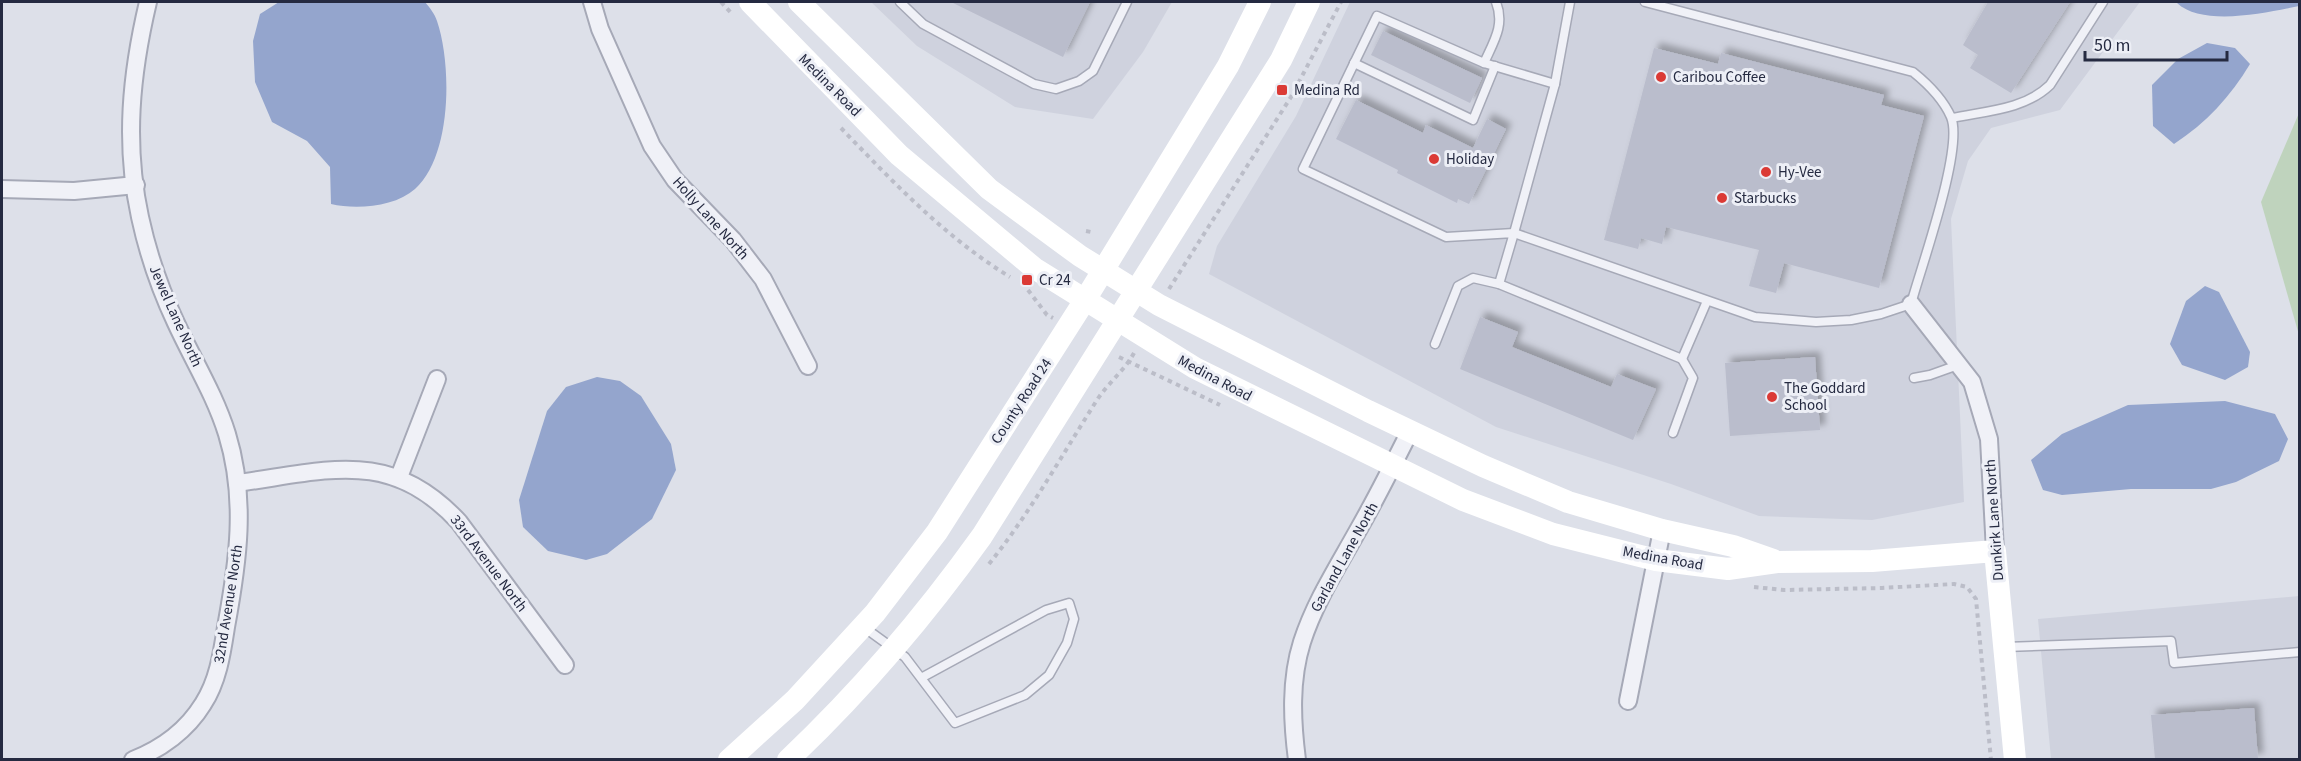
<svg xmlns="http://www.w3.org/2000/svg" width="2301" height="761" viewBox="0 0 2301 761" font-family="'Source Sans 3',sans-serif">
  <defs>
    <filter id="shadow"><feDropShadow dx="5.5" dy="-5.5" stdDeviation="3" flood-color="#0004"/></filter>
  </defs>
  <rect width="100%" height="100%" fill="#dde0e9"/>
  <g fill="#cfd2de">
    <path d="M871,2H1172L1143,52L1093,119L1015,107L917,46Z"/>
    <path d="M1350,2H2140L2060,110L1991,128L1968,161L1951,219L1964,502L1872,520L1759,516L1671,484L1496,427L1209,274L1217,246L1296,116Z"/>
    <path d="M2299,596V759H2051L2038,619Z"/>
  </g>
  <path fill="#bfd3bd" d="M2299,113V335L2261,202Z"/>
  <g fill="#94a5cd">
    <path d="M279,2H425C429,7 435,14 437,21C452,65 452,156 415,189C395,207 356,210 331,204L330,167L307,141L272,122L255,82L253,41L260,14Z"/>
    <path d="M2300,2L2299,6C2267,13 2202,27 2177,3Z"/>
    <path d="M2207,43L2235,48L2250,64C2231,96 2206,123 2174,144L2153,126L2152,85L2178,59Z"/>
    <path d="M2205,286L2219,292L2250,352L2248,367L2225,380L2182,365L2170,344L2186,301Z"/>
    <path d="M597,377L620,381L641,396L671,444L676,470L652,519L607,554L586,560L548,551L523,527L519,500L547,411L566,387Z"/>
    <path d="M2225,401L2275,414L2288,439L2279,461L2236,482L2211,489H2131L2062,495L2043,490L2031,460L2062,434L2128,405Z"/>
  </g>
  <g fill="#babdcc" filter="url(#shadow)">
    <path d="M951,2H1090L1063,57Z"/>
    <path d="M1988,2H2070L2011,93L1970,68L1978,55L1963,45Z"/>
    <path d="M1383,31L1482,78L1470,103L1371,55Z"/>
    <path d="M1654,48L1718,64L1721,53L1884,95L1881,105L1924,116L1879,288L1784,263L1776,293L1749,286L1759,250L1666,227L1662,244L1641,238L1638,249L1604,240Z"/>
    <path d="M1356,100L1423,133L1426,125L1473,148L1487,119L1506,129L1469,204L1458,199L1457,203L1397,173L1398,170L1336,139Z"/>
    <path d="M1480,317L1518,332L1512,347L1611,387L1617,374L1656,389L1633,440L1460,369Z"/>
    <path d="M1815,357L1820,430L1730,436L1725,363Z"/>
    <path d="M2254,708L2258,759H2155L2151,715Z"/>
  </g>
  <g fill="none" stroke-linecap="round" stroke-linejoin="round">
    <g stroke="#a6a9b7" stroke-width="11">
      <g id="lane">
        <path d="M900,2L923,24L1034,84L1056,89L1079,81L1093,71L1127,2"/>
        <path d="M1570,2L1555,84L1514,233L1755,317L1816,322L1851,320L1881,314L1911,304C1921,267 1964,148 1951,117C1943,99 1928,84 1913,72L1645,2"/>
        <path d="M1354,63L1473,120L1495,66"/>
        <path d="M1484,63C1494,41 1505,25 1496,2"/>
        <path d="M1952,118C1985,111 2024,110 2050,85L2103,2"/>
        <path d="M1499,284L1682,359L1707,301"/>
        <path d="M1435,344L1458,286L1473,278L1499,284L1514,233L1446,237L1303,169L1377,16L1484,63L1555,84"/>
        <path d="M1914,378L1930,375L1958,365"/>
        <path d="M1673,433L1693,378L1682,359"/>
        <path d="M865,628L905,657L955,723L1025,695L1049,675L1067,643L1074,619L1069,603L1046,610L921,678"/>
        <path d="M2005,647L2171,641L2174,663L2300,652"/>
      </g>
    </g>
    <g stroke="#a6a9b7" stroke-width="20">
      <g id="street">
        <path d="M592,2L600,29L652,146L675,180L733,240L763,279L808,366"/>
        <path d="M2,189L74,191L136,185"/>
        <path d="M1911,304L1972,382L1989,439L1995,551"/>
        <path d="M399,477L437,379"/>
        <path d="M237,483C327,471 390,447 459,522L565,665"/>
        <path d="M1628,701L1662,530"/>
        <path d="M133,760C161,749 187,730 203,704C218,681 222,653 226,627C238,562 247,499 227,434C215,395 193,360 176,323C160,289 148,254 140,217C124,143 131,74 148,2"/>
        <path d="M1297,760C1292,721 1290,680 1302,642C1315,602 1337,568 1357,532C1376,499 1393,465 1410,431"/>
      </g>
    </g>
    <g stroke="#bbbdc8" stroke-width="4" stroke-dasharray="4.5 4.5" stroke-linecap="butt">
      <path d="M721,2L732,14"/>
      <path d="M841,128C894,183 945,237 1010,277"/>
      <path d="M1086,231L1091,232"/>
      <path d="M1169,289L1291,97L1341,2"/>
      <path d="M1028,290L1047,315L1053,318"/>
      <path d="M1119,357L1220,405"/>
      <path d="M989,564C1030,513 1062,455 1097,400C1108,383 1124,371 1134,353"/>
      <path d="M1754,587L1784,590L1882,588L1954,584L1967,587L1976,599L1991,760"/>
    </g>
    <use href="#lane" stroke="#f0f1f7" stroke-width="8"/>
    <use href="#street" stroke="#f0f1f7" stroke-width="16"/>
    <g stroke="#fff" stroke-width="22">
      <path d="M750,2L899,155L1034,268L1195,368L1463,500L1553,534L1656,560L1728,569L1777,562L1872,561L1995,551L2015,760"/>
      <path d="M799,2L989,189L1080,256L1159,305L1368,411L1483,466L1568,502L1662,530L1733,546L1773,560"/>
      <path d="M729,760L795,700L875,613L937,532L1085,300L1228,66L1260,2"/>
      <path d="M788,760C861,691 924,617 982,536L1281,60L1309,2"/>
    </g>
  </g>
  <g fill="#db3a35" stroke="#edeff6" stroke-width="2">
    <circle cx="1661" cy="77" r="6"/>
    <rect x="1276" y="84" width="12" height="12" rx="3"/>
    <circle cx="1434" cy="159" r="6"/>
    <circle cx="1766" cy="172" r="6"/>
    <circle cx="1722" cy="198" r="6"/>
    <rect x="1021" y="274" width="12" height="12" rx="3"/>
    <circle cx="1772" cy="397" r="6"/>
  </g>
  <g text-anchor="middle" stroke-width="6" stroke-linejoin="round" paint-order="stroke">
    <g font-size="15" fill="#252a41" stroke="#edeff6" text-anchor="start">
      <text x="1673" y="82">Caribou Coffee</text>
      <text x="1294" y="95">Medina Rd</text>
      <text x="1446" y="164">Holiday</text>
      <text x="1778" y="177">Hy-Vee</text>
      <text x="1734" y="203">Starbucks</text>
      <text x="1039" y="285">Cr 24</text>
      <text x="1784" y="393">The Goddard<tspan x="1784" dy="17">School</tspan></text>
    </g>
    <g font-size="15" fill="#252a41" stroke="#edeff6">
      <text transform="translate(830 85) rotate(45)" y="5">Medina Road</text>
      <text transform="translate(711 218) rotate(48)" y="5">Holly Lane North</text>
      <text transform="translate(176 316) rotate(66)" y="5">Jewel Lane North</text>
      <text transform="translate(1215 378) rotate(28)" y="5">Medina Road</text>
      <text transform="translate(1021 401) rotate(-57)" y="5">County Road 24</text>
      <text transform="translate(1994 520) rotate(-94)" y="5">Dunkirk Lane North</text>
      <text transform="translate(1344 557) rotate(-61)" y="5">Garland Lane North</text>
      <text transform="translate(1663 558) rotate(10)" y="5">Medina Road</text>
      <text transform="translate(489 563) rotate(53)" y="5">33rd Avenue North</text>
      <text transform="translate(228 604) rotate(-81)" y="5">32nd Avenue North</text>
    </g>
  </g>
  <rect width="2301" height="761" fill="none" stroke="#252a41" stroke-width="6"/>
  <path d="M2085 51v9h142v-9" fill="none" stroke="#252a41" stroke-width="3"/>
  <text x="2094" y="51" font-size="18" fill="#252a41" stroke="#edeff6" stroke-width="4.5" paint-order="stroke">50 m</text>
</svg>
